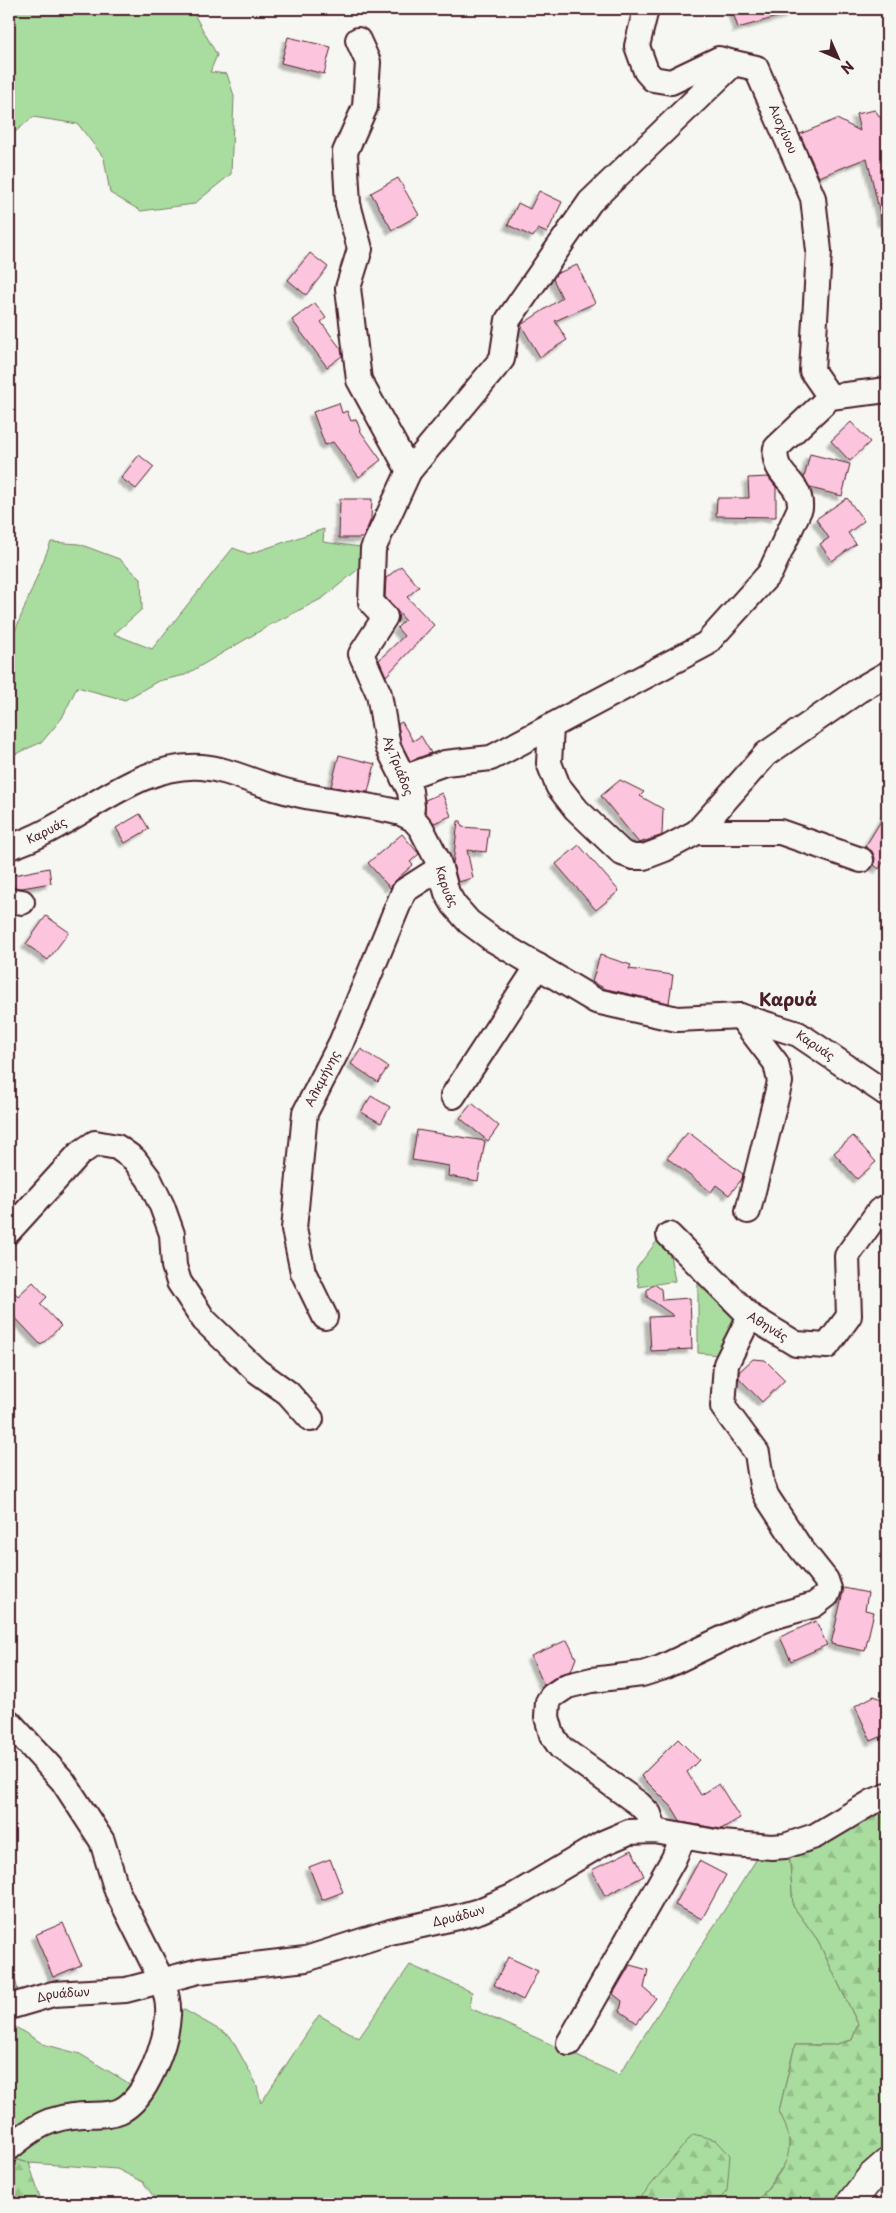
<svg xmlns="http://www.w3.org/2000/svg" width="896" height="2213" viewBox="0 0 896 2213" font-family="'Playpen Sans',sans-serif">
  <defs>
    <pattern id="forest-firs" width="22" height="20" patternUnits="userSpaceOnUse" patternTransform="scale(1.25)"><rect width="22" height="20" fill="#a9dd9f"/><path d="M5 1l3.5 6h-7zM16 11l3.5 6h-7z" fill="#93bd89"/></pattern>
    <filter id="shadow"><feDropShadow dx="-4.5" dy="4.5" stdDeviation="1" flood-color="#0004"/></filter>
  </defs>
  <rect width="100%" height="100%" fill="#f6f6f2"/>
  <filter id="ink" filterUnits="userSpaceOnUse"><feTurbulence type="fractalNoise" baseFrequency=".02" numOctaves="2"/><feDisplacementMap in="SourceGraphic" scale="10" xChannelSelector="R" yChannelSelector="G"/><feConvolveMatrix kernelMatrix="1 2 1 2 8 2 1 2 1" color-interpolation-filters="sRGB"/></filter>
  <g filter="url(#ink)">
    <g fill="#a9dd9f" stroke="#7a7e65">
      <path d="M9,9H191L217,55L210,72L227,74L234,96L231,174L194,204L141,211L110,193L104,158L78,124L33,117L9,137Z"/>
      <path d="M324,529L323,542L368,548L367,562L323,598L270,625L185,675L158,681L125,700L77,687L62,718L42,742L9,757V646L51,542L79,544L119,559L141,579L142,609L114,634L152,649L233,548L249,554Z"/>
      <path d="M657,1241L669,1250L675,1281L639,1287L636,1269Z"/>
      <path d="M698,1274L740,1313L720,1355L698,1353Z"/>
      <path d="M789,1848L793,1906L817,1939L858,2024L852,2040L833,2045H795L779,2111L789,2130V2158L756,2204H715L727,2191L641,2197L642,2204H159L143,2182L117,2169L29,2163L9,2158V2023L43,2044L80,2054L145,2093L159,2068L181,2008L230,2036L256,2083L261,2103L319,2015L359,2038L410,1965L472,1992L470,2008L619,2075L758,1857Z"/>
      <path d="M9,1958L19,1994L9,2004Z"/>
    </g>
    <g fill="url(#forest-firs)" stroke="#7a7e65">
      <path d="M887,1798V2196L852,2182L842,2190L833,2204H756C782,2168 802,2156 779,2111L795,2045H833L852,2040L858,2024L817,1939L793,1906L789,1848Z"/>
      <path d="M693,2134L716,2140L730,2155L727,2191L715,2204H642L641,2197Z"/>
      <path d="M9,2158L29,2163L42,2204H9Z"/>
    </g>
    <g fill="#fdc5dd" stroke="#4a1f2b" filter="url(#shadow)">
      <path d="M732,9H790L791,13L738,28Z"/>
      <path d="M288,37L331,47L324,74L281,63Z"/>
      <path d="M875,110L887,127V221L882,222L867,158L819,177L800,134L837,119L860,131L856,114Z"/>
      <path d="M398,178L419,215L392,230L371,193Z"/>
      <path d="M539,191L562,202L547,233L538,229L533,237L508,225L518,203L530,209Z"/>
      <path d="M310,253L328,267L306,295L288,280Z"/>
      <path d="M577,265L595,303L555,321L567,340L540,357L521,325L562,298L553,279L556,274Z"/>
      <path d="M315,303L326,318L321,322L341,349L342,356L327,367L292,320Z"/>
      <path d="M339,403L342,413L347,411L351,421L356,419L361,432L381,460L359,477L333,442L325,445L313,412Z"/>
      <path d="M851,422L870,442L850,461L831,441Z"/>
      <path d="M810,454L850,464L842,496L810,488L804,478Z"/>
      <path d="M139,455L154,467L136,489L121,478Z"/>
      <path d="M768,477L776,487V517L716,516L717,498H749L748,478Z"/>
      <path d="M847,498L864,521L848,533L856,544L832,561L820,544L829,538L816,519Z"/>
      <path d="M340,499H372L371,519L363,538H339Z"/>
      <path d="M401,566L419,587L407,597L434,625L386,676L379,660L404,636L397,628L405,620L385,597L386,578Z"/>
      <path d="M402,722L413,741L421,736L431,753L410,761L401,743L398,724Z"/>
      <path d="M339,755L375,764L368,792L331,787Z"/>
      <path d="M620,780L644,792L640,796L663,809L662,835L660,836L639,843L601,796Z"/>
      <path d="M442,793L451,816L434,823L425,812V800Z"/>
      <path d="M887,811V856L879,869L874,865L875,858L872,851L865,847Z"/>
      <path d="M140,814L149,829L125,843L116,828Z"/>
      <path d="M458,821H461L462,827L489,829L486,852L467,850L473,878L458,882L453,864Z"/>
      <path d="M402,834L419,854L410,862L413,865L399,877L390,888L368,863Z"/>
      <path d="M579,845L619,891L596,910L556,864Z"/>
      <path d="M49,868L51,883L22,888L9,887V876Z"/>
      <path d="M46,916L69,932L48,960L26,944Z"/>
      <path d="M600,955L631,965L629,969L673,975L669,1003L606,989L592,982Z"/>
      <path d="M361,1049L388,1067L378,1082L351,1064Z"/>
      <path d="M371,1096L390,1107L381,1123L361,1112Z"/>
      <path d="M472,1103L499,1126L488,1141L460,1118Z"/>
      <path d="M417,1130L485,1141L478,1181L448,1176L449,1166L412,1160Z"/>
      <path d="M688,1132L743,1174L742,1179L729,1195L716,1185L711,1192L667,1158Z"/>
      <path d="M853,1136L876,1162L857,1179L834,1153Z"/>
      <path d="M33,1282L47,1297L40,1304L61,1326L41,1345L9,1311V1287L18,1296Z"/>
      <path d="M654,1284L661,1289L662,1300L690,1298L692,1349L651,1351L649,1317L674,1316L647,1297V1290Z"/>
      <path d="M753,1359L765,1360L785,1380L762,1402L739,1378V1372Z"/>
      <path d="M844,1588L868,1593L865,1610L874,1612L865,1651L831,1644Z"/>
      <path d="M816,1621L827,1645L791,1661L780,1637Z"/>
      <path d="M567,1640L576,1658L571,1671L560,1674L544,1685L531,1656Z"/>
      <path d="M874,1696L887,1701V1734L871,1741L855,1706Z"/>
      <path d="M678,1739L699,1760L687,1772L701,1795L719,1784L740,1818L721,1829L681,1822L672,1807L641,1776Z"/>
      <path d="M632,1850L644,1876L605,1896L592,1870Z"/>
      <path d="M330,1859L343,1892L322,1900L309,1867Z"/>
      <path d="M699,1861L726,1875L702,1919L675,1905Z"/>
      <path d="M63,1923L81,1965L53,1977L35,1935Z"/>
      <path d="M508,1957L538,1971L523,2000L494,1985Z"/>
      <path d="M630,1965L648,1970L644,1988L656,1998L637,2023L620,2011L622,2001L613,1994Z"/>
    </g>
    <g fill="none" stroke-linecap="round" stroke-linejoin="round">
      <g stroke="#4a1f2b" stroke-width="28">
        <g id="minor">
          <path d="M646,9L637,46L646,71L653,79L671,82L719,59L734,63"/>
          <path d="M358,40L368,62L365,107L345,152L348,204L360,249L348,288L359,380L409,471"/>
          <path d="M551,727L549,763L558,786L576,809L622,853L633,857H644L665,849L697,832L766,754L859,690L887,674"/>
          <path d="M403,778L445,763L491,758L706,644L770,573L800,508C802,480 771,477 776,448L830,397"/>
          <path id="s1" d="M410,817L412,807L410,791L388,747L379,694L361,654L385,617L371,602L373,549L409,471L502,359L508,320L590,202L734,63L756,68L813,198L819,251L812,371L830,397L887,390"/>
          <path d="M697,832H780L861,860"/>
          <path id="s2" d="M9,847C58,832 96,798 143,778C211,750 235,781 297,794C331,802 367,804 401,813L413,819L421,828L438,861L447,893L454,905L469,922L492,939L596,1001L677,1019L740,1016L798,1034L887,1094"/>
          <path d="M9,900L22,902"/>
          <path d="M740,1016L776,1063L780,1082L748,1211"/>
          <path d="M453,1096L538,966"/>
          <path d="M9,1231L79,1154L95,1143L117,1147L134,1159L149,1179L162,1206L172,1234L174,1266L179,1282L204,1320L257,1371L288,1393L311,1419"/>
          <path id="s3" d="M669,1235L750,1316L796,1344L827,1346L849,1316L847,1256L879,1211L887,1207"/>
          <path id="s4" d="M325,1317L303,1272L294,1229L305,1113L341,1043L404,891L440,868"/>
          <path d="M9,1722L63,1781L102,1841L117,1891L162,1981C166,1992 169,2003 168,2015C167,2041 147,2099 120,2111C109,2116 95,2114 83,2115C49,2117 34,2127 9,2148"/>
          <path d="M655,1831L649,1814L639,1804L561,1748L552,1735L547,1717L548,1702L552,1696L567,1686L592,1680L642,1674L661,1668L749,1626L769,1618L814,1605L827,1595L829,1589L826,1580L799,1546L767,1497L762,1486L757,1453L723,1407L726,1364L750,1316"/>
          <path id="s5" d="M9,2007L53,1994L126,1990L199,1971L306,1959L390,1932L458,1917L479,1911L512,1897L603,1843L629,1832L655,1831L721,1843L772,1847L785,1846L815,1836L872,1802L887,1796"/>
          <path d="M569,2043L673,1860L683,1838"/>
        </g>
      </g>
      <g stroke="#4a1f2b" stroke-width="31">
        <path id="major" d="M850,2204L871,2177L887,2163"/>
      </g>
      <use href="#minor" stroke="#f6f6f2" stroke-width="24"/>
      <use href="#major" stroke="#f6f6f2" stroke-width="28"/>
    </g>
  </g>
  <g text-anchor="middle" stroke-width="4" stroke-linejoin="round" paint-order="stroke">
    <g font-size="12" fill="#4a1f2b" stroke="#f6f6f2">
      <text dy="4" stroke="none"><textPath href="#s1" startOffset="995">Αισχίνου</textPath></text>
      <text transform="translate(398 766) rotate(69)" y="4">Αγ.Τριάδος</text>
      <text dy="4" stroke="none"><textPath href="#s2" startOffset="41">Καρυάς</textPath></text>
      <text dy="4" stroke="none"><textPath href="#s2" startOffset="506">Καρυάς</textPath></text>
      <text dy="4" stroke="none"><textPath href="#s2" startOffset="926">Καρυάς</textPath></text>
      <text dy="4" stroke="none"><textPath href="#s4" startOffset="249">Αλκμήνης</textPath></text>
      <text dy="4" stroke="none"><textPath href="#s3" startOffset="135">Αθηνάς</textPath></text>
      <text dy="4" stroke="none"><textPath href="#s5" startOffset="461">Δρυάδων</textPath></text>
      <text dy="4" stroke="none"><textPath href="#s5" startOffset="56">Δρυάδων</textPath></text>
    </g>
    <g font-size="18" font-weight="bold" fill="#4a1f2b" stroke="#f6f6f2">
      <text x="788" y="1006">Καρυά</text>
    </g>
  </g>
  <rect width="896" height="2213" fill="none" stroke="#f6f6f2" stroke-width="30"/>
  <rect x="15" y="15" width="866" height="2183" fill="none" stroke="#4a1f2b" stroke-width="2" filter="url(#ink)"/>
  <g transform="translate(838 58) rotate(135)" stroke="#f6f6f2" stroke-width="4" paint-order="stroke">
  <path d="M0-4L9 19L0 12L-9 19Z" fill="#4a1f2b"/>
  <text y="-8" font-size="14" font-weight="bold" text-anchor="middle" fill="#4a1f2b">N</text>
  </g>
</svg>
